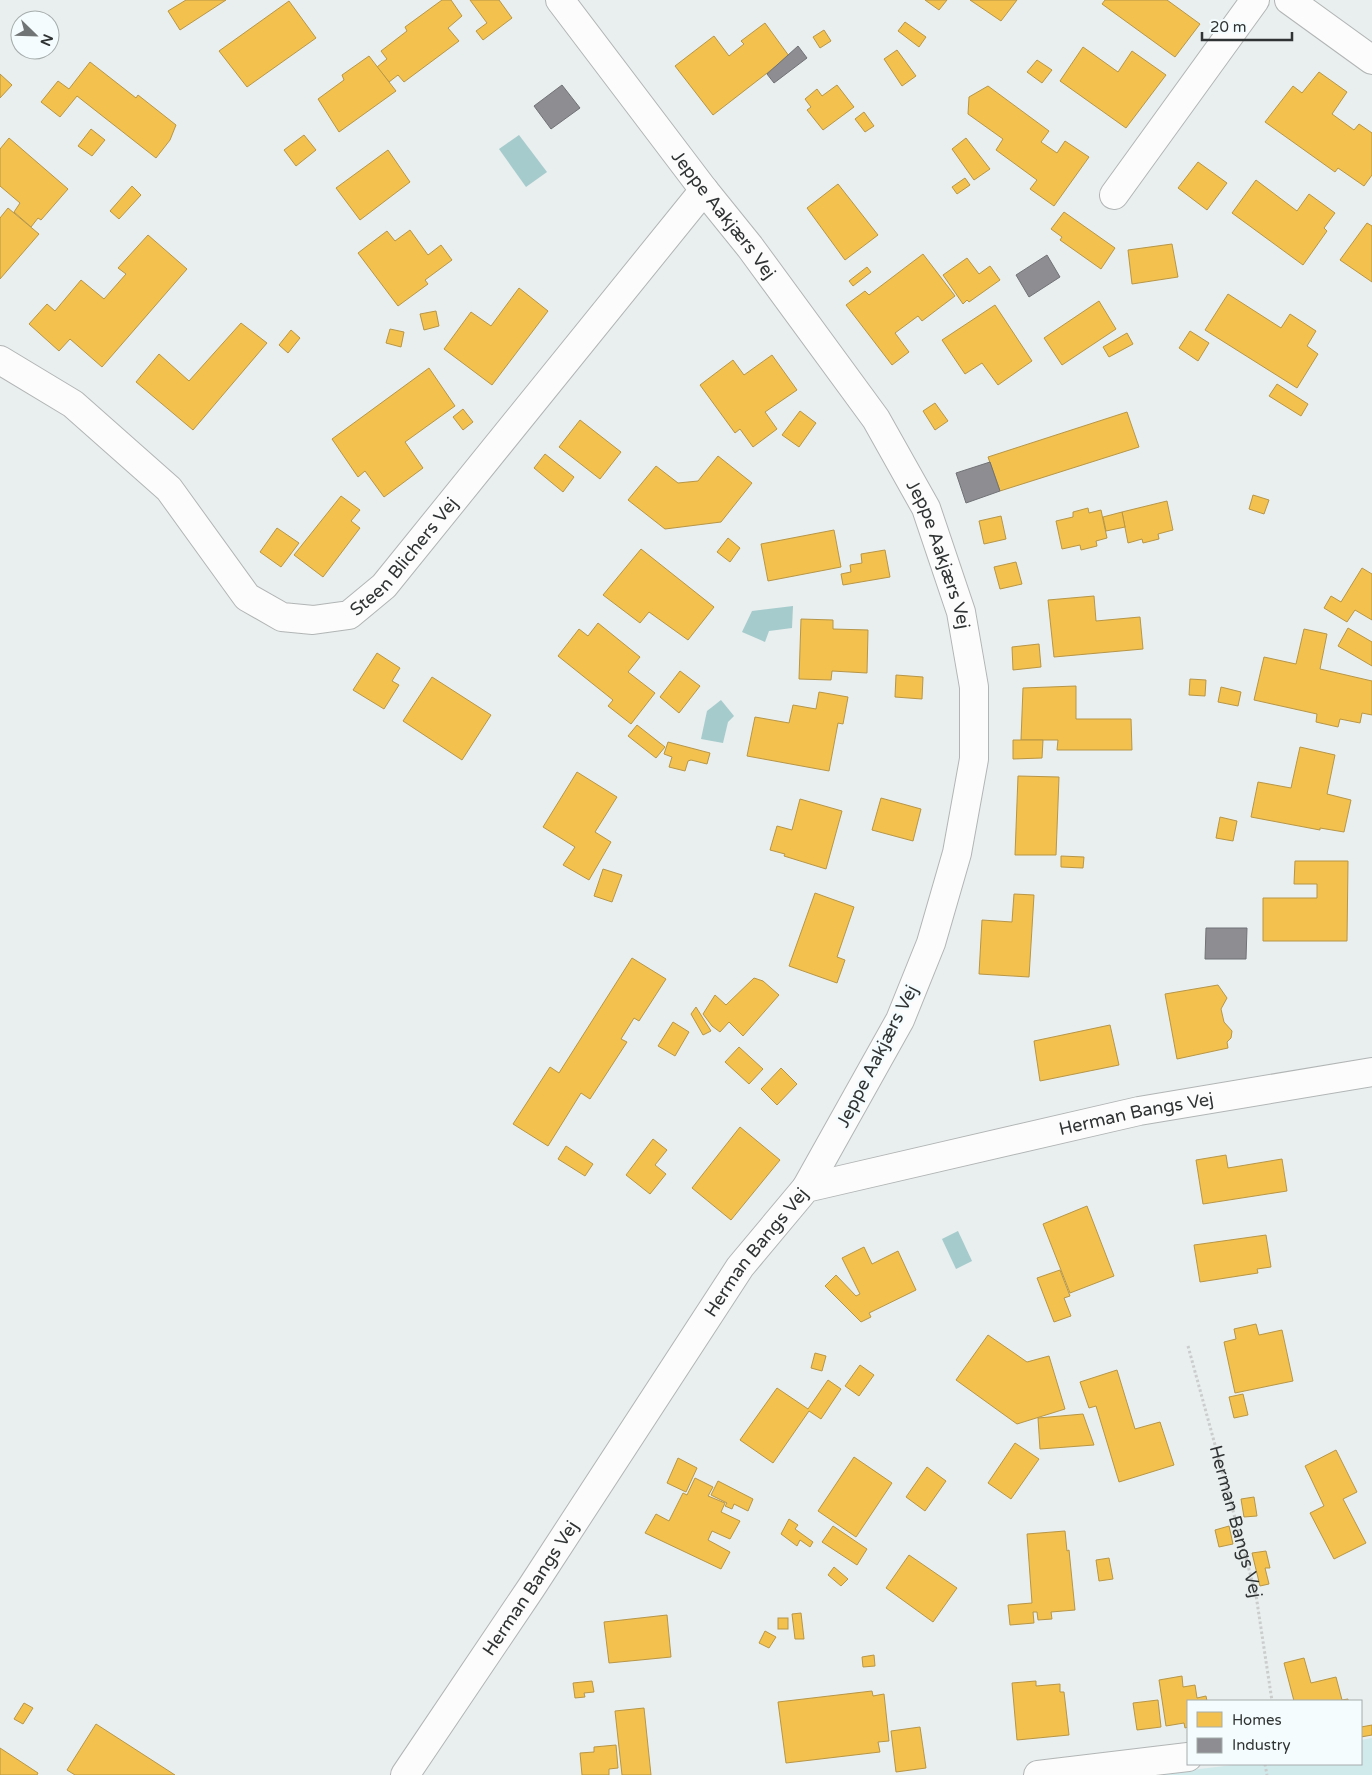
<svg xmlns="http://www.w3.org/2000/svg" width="1372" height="1775" viewBox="0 0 1372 1775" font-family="'Varela Round',sans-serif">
  <rect width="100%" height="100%" fill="#e9eeee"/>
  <path fill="#d0eaeb" d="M1372,1738V1775H1149L1242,1764H1361V1740Z"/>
  <g fill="#a6cbcc">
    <path d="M519,135L547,172L526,187L499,149Z"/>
    <path d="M793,606L792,628L769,631L765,642L742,632L752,611Z"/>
    <path d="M721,700L734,716L728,722L723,743L701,739L707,711Z"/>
    <path d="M958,1231L972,1261L956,1269L942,1239Z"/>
  </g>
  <g fill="#f2c14e" stroke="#b89646">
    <path d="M186,0H226L180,30L168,11Z"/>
    <path d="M442,0H451L462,16L448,28L459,41L404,82L398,75L389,82L377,67L387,59L381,51L407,31L405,27Z"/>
    <path d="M470,0H499L512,18L483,40L476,31L487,23Z"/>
    <path d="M925,0H947L939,10Z"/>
    <path d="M970,0H1017L1001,21Z"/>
    <path d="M1105,0H1167L1200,24L1175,57L1102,4Z"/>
    <path d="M289,1L316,38L247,87L219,51Z"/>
    <path d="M905,22L926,37L919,47L898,31Z"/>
    <path d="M765,23L789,56L713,115L675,66L714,36L729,56L744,44L741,41Z"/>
    <path d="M824,30L831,41L820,48L813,37Z"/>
    <path d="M1083,47L1118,72L1132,51L1166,75L1126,128L1060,81Z"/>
    <path d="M897,50L916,76L902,86L884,59Z"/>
    <path d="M369,56L396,91L339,132L318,99L344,80L342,75Z"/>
    <path d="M1037,60L1052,70L1042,83L1027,72Z"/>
    <path d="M90,62L136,98L138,95L176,125L170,140L156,158L77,96L60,117L41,102L58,81L69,89Z"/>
    <path d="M1319,72L1347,92L1332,114L1354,130L1359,124L1372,133V175L1364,186L1338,168L1335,172L1265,122L1293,86L1302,93Z"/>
    <path d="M0,74L12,85L0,98Z"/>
    <path d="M837,85L854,107L823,130L807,110L811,107L805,99L817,89L822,96Z"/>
    <path d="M988,86L1049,131L1041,142L1057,153L1065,141L1089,157L1054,206L1030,189L1037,180L996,150L1003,139L968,114L969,97Z"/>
    <path d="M864,112L874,126L865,132L855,119Z"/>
    <path d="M91,129L105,140L92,156L78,146Z"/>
    <path d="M304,135L316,150L296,166L284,150Z"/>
    <path d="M9,138L68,189L41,220L38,218L31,227L14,212L20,203L0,186V149Z"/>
    <path d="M966,138L990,169L974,180L952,149Z"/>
    <path d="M388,150L410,182L360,220L336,188Z"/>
    <path d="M1198,162L1227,183L1207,210L1178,188Z"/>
    <path d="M965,178L970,185L957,194L952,187Z"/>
    <path d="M1256,180L1297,211L1309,194L1335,213L1324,228L1327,231L1303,265L1232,213Z"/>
    <path d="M838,184L878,235L845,260L807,208Z"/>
    <path d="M132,186L141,195L119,219L110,211Z"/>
    <path d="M8,208L39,234L0,279V218Z"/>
    <path d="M1064,212L1115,248L1101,269L1060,240L1062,237L1051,229Z"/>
    <path d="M1367,223L1372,226V282L1340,260Z"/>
    <path d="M410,230L428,255L441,245L452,260L425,280L428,284L398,306L358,253L387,231L395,241Z"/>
    <path d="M148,235L187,269L102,367L70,339L59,351L29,324L47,304L55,311L81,280L104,299L126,274L118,268Z"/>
    <path d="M1172,244L1178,277L1132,284L1128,250Z"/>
    <path d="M923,254L955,296L922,321L918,316L895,333L909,352L892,365L846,305L865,291L869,295Z"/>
    <path d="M967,258L979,274L990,266L1000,280L969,302L967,300L963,304L943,275Z"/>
    <path d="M867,267L871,272L853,286L849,281Z"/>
    <path d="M519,288L548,311L492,385L444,349L471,312L491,326Z"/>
    <path d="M1228,294L1281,328L1290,314L1316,331L1307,346L1318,354L1297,388L1205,330Z"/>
    <path d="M1099,301L1116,329L1062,365L1044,338Z"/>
    <path d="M995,305L1032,361L998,385L982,363L965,374L942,340Z"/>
    <path d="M436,311L439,326L424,330L420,314Z"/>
    <path d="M241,323L267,343L193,430L136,382L159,354L189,381Z"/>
    <path d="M390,329L404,332L401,347L386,343Z"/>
    <path d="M291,330L300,338L288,353L279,345Z"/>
    <path d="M1190,331L1209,343L1198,361L1179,348Z"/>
    <path d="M1127,333L1133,344L1109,357L1103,347Z"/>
    <path d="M772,355L797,390L765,412L777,429L753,447L740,429L735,433L700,385L733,360L744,375Z"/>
    <path d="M429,368L455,406L405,442L423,468L384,497L365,471L358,477L332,439Z"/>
    <path d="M1277,384L1308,404L1301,416L1269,396Z"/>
    <path d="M935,403L948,421L935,430L923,411Z"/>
    <path d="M463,409L473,422L463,430L453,417Z"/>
    <path d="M800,411L816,423L799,447L782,435Z"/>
    <path d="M1127,412L1139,447L1000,491L988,457Z"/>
    <path d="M580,420L621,452L600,479L559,447Z"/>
    <path d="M545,454L574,477L563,492L534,468Z"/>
    <path d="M718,456L752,483L721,522L665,529L628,500L656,466L678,483L698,481Z"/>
    <path d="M1253,495L1269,500L1264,514L1249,509Z"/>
    <path d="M341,496L360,510L351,521L360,528L323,577L294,555Z"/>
    <path d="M1167,501L1173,530L1158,534L1159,539L1143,543L1142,539L1128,543L1122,512Z"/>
    <path d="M1088,508L1089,513L1101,510L1107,538L1096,541L1097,546L1081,550L1080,545L1062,549L1056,521L1073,517V512Z"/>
    <path d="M1122,512L1125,527L1106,531L1103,517Z"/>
    <path d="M1001,516L1006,539L984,544L979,521Z"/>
    <path d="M277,528L299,543L281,567L260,552Z"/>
    <path d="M834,530L841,567L768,581L761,544Z"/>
    <path d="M728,538L740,548L730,562L717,552Z"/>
    <path d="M641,549L714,607L688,640L649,612L640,623L603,595Z"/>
    <path d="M885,550L890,577L843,585L841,574L851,572L850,565L862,563L861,554Z"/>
    <path d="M1016,562L1022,584L1000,589L994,567Z"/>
    <path d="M1362,568L1372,574V620L1355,610L1347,622L1324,608L1331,596L1341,602Z"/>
    <path d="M1094,596L1096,621L1140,617L1143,649L1054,657L1048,600Z"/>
    <path d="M801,619L833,620V629L868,630L867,673L832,671L831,680L799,679Z"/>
    <path d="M598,623L640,657L628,672L655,693L631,724L608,706L613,700L558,656L579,629L588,636Z"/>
    <path d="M1348,628L1372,642V666L1338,646Z"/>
    <path d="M1304,629L1327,634L1320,669L1372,681V715L1362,713L1360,723L1340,719L1338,727L1316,722L1317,714L1254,700L1264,657L1296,664Z"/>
    <path d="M1039,644L1041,667L1013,670L1012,647Z"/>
    <path d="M377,653L400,668L392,681L399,685L384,709L353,690Z"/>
    <path d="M680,671L700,686L679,713L660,697Z"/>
    <path d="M896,675L923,677L922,699L895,697Z"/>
    <path d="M432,677L491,715L462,760L403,721Z"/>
    <path d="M1190,679L1206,680L1205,696L1189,695Z"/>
    <path d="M1076,686V719H1131L1132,750H1057L1058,740H1021L1023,688Z"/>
    <path d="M1221,687L1241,692L1238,706L1218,702Z"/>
    <path d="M819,692L848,697L843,724L838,723L829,771L747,756L755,717L789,723L793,705L816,709Z"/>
    <path d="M637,725L665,747L656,758L628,736Z"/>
    <path d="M1013,740H1043L1042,758L1013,759Z"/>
    <path d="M668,742L710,753L707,764L691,760L688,761L685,771L669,767L672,757L664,754Z"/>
    <path d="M1300,747L1335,755L1327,794L1351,800L1344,832L1320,828V830L1251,817L1258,782L1291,788Z"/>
    <path d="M577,772L617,797L595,832L611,842L589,880L563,865L575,847L543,827Z"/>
    <path d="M1018,776L1059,777L1056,855H1015Z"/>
    <path d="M881,798L921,809L913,841L872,830Z"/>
    <path d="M800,799L842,811L826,869L784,856L785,854L770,850L777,826L792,830Z"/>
    <path d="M1220,817L1237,821L1233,841L1216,838Z"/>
    <path d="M1061,856L1084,857L1083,868L1061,867Z"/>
    <path d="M1295,861H1348L1347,941H1263V898H1317V884H1294Z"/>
    <path d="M603,869L622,875L612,902L594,896Z"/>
    <path d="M815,893L854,907L837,957L845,960L837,983L789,966Z"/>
    <path d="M1014,894L1034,895L1029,977L979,974L982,920L1012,922Z"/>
    <path d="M632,958L666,979L639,1021L634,1018L621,1039L627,1042L590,1099L581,1093L548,1146L513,1124L550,1067L559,1073Z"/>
    <path d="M754,978L763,981L779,995L743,1036L729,1022L720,1032L712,1026L703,1014L715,995L726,1005Z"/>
    <path d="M1218,985L1227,998L1221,1009L1224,1022L1232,1031L1231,1038L1227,1042L1228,1048L1177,1059L1165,994Z"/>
    <path d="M696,1007L711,1031L703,1035L691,1014Z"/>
    <path d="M673,1022L689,1032L675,1056L658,1046Z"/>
    <path d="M1110,1025L1119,1065L1040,1081L1034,1041Z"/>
    <path d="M739,1047L763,1069L749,1084L725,1062Z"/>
    <path d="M781,1068L797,1084L777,1105L761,1089Z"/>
    <path d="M740,1127L780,1160L731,1220L692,1188Z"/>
    <path d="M653,1139L667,1150L655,1165L666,1174L650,1194L626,1175Z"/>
    <path d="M566,1146L593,1164L585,1176L558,1159Z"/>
    <path d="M1226,1155L1228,1168L1282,1159L1287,1191L1203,1204L1196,1160Z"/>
    <path d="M1087,1206L1114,1276L1070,1293L1043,1224Z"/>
    <path d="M1266,1235L1271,1267L1257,1269L1258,1273L1200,1282L1194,1245Z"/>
    <path d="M864,1247L872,1264L898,1251L916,1290L869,1313L871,1317L861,1322L825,1286L836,1275L856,1296L860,1294L842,1258Z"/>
    <path d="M1060,1270L1070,1296L1064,1298L1071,1316L1054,1322L1037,1278Z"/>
    <path d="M1256,1324L1259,1335L1282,1330L1293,1381L1235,1393L1224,1342L1236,1339L1234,1329Z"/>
    <path d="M988,1335L1027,1362L1049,1356L1065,1409L1017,1424L956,1380Z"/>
    <path d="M815,1353L826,1356L822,1371L811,1368Z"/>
    <path d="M860,1365L874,1375L859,1396L845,1386Z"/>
    <path d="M1117,1370L1135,1429L1160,1422L1174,1465L1119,1482L1096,1406L1089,1408L1080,1382Z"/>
    <path d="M828,1380L841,1389L821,1419L809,1411L773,1463L740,1440L777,1388L808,1409Z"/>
    <path d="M1243,1394L1248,1415L1234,1418L1229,1397Z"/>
    <path d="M1083,1414L1094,1445L1040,1449L1038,1418Z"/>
    <path d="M1015,1443L1039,1459L1011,1499L988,1483Z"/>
    <path d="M1336,1450L1357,1492L1343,1499L1366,1543L1334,1559L1310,1513L1324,1506L1305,1466Z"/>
    <path d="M854,1457L892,1483L856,1537L818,1511Z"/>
    <path d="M678,1458L697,1468L686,1492L667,1483Z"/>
    <path d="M927,1467L946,1481L925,1511L906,1497Z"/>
    <path d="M695,1478L713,1487L708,1496L725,1503L721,1512L740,1521L730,1539L712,1531L708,1540L730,1552L721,1569L645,1533L656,1514L669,1521L683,1493L687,1495Z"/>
    <path d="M718,1481L753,1499L748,1511L734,1504L732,1509L725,1506L727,1503L711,1495Z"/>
    <path d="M1254,1497L1257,1516L1244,1517L1241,1499Z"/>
    <path d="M789,1519L798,1525L795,1529L813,1542L810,1547L800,1540L797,1546L781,1534Z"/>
    <path d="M833,1526L867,1549L857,1565L822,1542Z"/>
    <path d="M1229,1526L1233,1544L1219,1547L1215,1530Z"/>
    <path d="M1065,1531L1067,1551L1069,1550L1075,1610L1051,1612L1052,1619L1038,1620L1037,1612H1033L1034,1623L1010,1625L1008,1605L1032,1603L1027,1534Z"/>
    <path d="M1266,1551L1270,1568H1265L1269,1584L1260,1586L1252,1553Z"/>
    <path d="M909,1555L957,1588L933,1622L886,1588Z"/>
    <path d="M1109,1558L1113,1579L1099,1581L1096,1560Z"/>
    <path d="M834,1567L848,1579L841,1586L828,1575Z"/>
    <path d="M801,1613L804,1639H795L792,1614Z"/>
    <path d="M667,1615L671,1657L609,1663L604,1622Z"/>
    <rect x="778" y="1618" width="10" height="11"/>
    <path d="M765,1631L776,1637L769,1648L759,1643Z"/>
    <path d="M874,1655L875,1666L863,1667L862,1657Z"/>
    <path d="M1304,1658L1311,1683L1336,1677L1342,1700L1348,1699V1701H1294L1284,1663Z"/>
    <path d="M1182,1676L1183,1687L1195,1685L1197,1698L1206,1696L1207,1701H1188V1727L1185,1728L1184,1723L1166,1726L1159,1680Z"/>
    <path d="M592,1681L594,1692L584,1693L585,1697L575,1698L573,1683Z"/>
    <path d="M1036,1681V1686L1060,1684V1692H1064L1069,1735L1017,1740L1012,1683Z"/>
    <path d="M872,1691L873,1696L884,1694L889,1741L878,1742L880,1752L786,1763L778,1702Z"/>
    <path d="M1158,1700L1161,1727L1137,1730L1133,1703Z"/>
    <path d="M24,1703L33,1708L23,1724L14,1719Z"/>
    <path d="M644,1708L651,1775H622L615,1711Z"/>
    <path d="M96,1724L175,1775H75L67,1770Z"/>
    <path d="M1372,1725V1735L1361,1737V1727Z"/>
    <path d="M920,1727L926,1768L896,1772L891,1731Z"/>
    <path d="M616,1745L618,1768L609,1769V1775H582L580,1753L594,1752V1747Z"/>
    <path d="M0,1748L38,1773L37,1775H0Z"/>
  </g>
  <g fill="#8d8d92" stroke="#717276">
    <path d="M798,46L807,58L774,83L767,74Z"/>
    <path d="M562,85L580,108L551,129L534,106Z"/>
    <path d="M1047,255L1060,277L1029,297L1016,275Z"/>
    <path d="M990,462L1000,491L966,503L956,473Z"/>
    <path d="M1206,928H1247L1246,959H1205Z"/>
  </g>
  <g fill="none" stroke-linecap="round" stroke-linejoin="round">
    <g stroke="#b2b5b5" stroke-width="30">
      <g id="minor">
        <path id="s2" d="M560,0L704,190L750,247L876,419L926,508L961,612L974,687V759L957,853L931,943L900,1020L806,1188"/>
        <path d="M1289,0L1372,60"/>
        <path d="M1114,195L1255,0"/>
        <path id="s3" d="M0,360L73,404L169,489L247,597L282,617L313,620L349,615L384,586L704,190"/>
        <path id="s4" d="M405,1775L531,1588L740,1267L806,1188L1139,1111L1372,1072"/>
        <path d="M1038,1775L1188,1757"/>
      </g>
    </g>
    <g stroke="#cbcdcd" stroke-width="3" stroke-dasharray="2.5 2.5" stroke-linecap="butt">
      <path id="s1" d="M1188,1346L1256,1595L1272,1701"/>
      <path d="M1265,1764L1267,1775"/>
    </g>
    <use href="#minor" stroke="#fcfcfc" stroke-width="28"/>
  </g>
  <g text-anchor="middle" stroke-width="5" stroke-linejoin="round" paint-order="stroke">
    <g font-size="18" fill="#303333" stroke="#f5fcfd">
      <text dy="6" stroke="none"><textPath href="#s2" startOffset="270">Jeppe Aakjærs Vej</textPath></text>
      <text dy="6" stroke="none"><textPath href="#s3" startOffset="535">Steen Blichers Vej</textPath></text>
      <text dy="6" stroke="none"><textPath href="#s2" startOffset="675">Jeppe Aakjærs Vej</textPath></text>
      <text transform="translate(877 1056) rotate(-63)" y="6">Jeppe Aakjærs Vej</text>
      <text dy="6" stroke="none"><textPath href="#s4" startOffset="1050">Herman Bangs Vej</textPath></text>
      <text dy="6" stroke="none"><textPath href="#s4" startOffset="630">Herman Bangs Vej</textPath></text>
      <text dy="6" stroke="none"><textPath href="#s1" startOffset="182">Herman Bangs Vej</textPath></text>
      <text dy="6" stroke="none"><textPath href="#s4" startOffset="225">Herman Bangs Vej</textPath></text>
    </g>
  </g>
  <rect x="1187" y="1700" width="175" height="65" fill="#f5fcfd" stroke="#a6acac"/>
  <rect x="1197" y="1712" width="25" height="15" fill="#f2c14e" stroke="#a6acac"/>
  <text x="1232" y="1725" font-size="15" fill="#303333">Homes</text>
  <rect x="1197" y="1738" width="25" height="15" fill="#8d8d92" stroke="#a6acac"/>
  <text x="1232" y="1750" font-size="15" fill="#303333">Industry</text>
  <g transform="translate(35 35) rotate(113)"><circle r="24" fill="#f5fcfd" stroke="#a6acac"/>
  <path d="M0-4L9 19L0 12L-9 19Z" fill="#717474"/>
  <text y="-8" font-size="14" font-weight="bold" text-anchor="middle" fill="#303333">N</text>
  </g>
  <path d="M1202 32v8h90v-8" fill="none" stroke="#303333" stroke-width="2.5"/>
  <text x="1210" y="32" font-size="15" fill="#303333" stroke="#f5fcfd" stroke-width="4" paint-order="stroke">20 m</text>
</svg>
